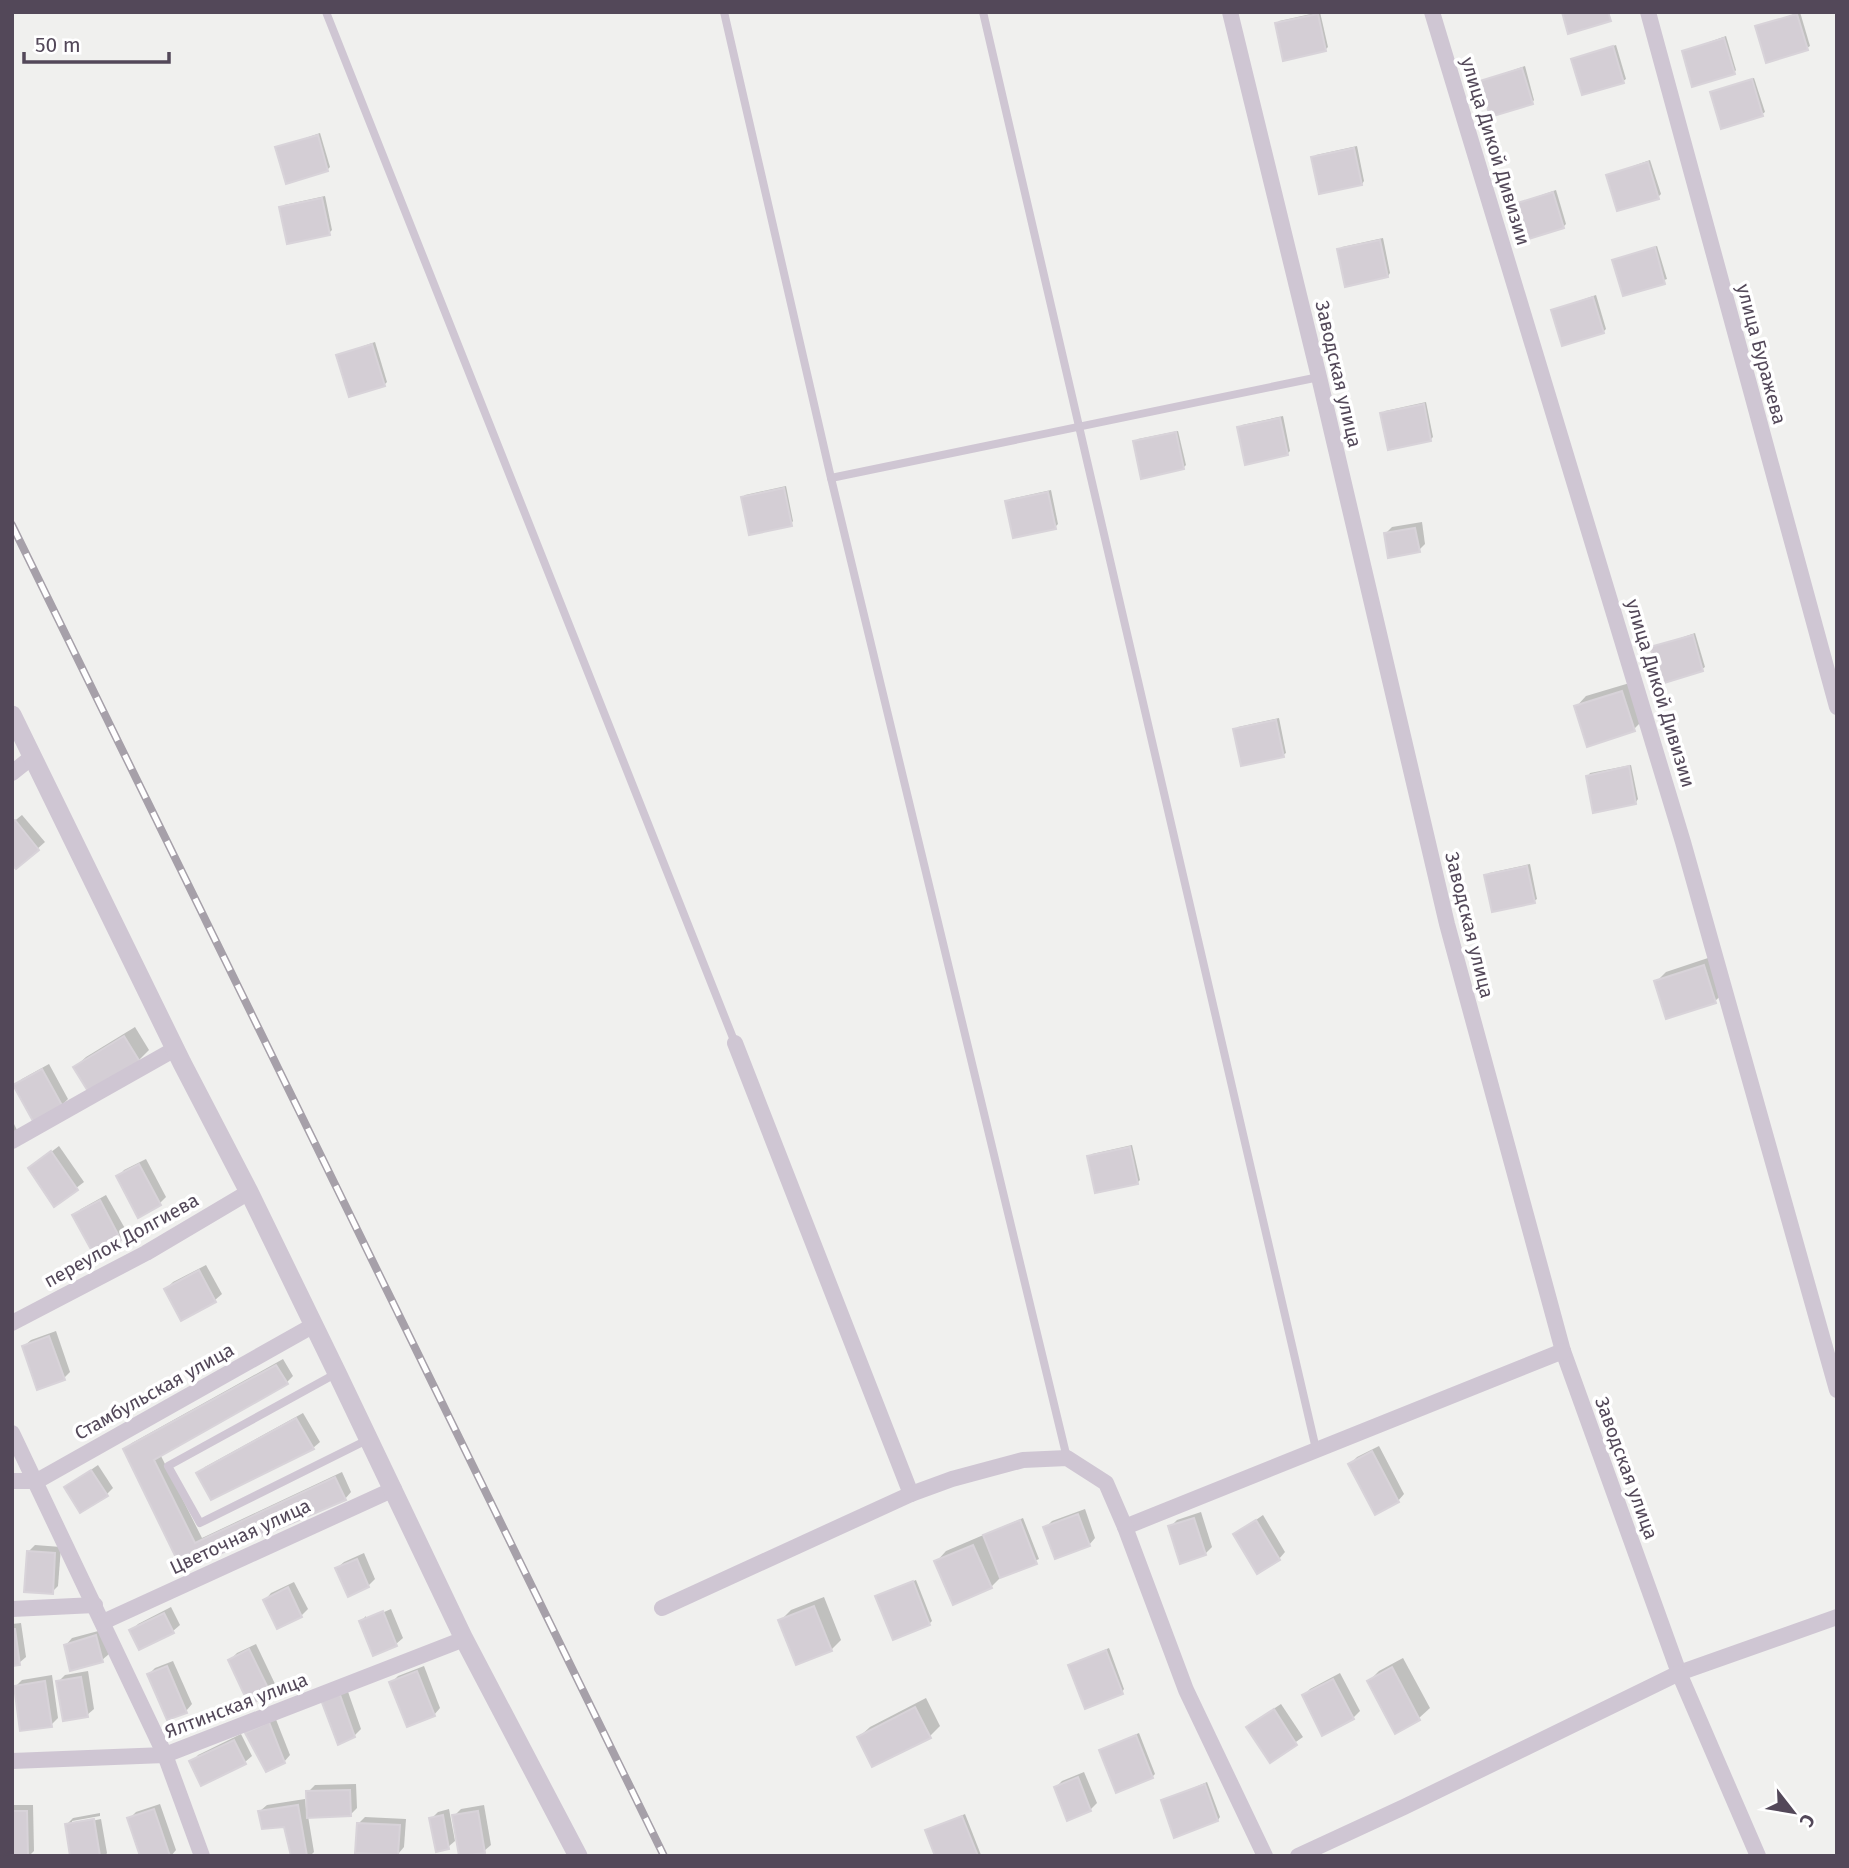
<svg xmlns="http://www.w3.org/2000/svg" width="1849" height="1868" viewBox="0 0 1849 1868" font-family="'Fira Sans',sans-serif">
  <rect width="100%" height="100%" fill="#f0f0ee"/>
  <g fill="#0003">
    <path d="M1320,12L1328,47L1325,50L1277,24L1279,21Z"/>
    <path d="M1800,12L1810,46L1807,48L1757,27Z"/>
    <path d="M1726,36L1736,70L1734,73L1684,51Z"/>
    <path d="M1616,45L1626,79L1623,81L1573,59Z"/>
    <path d="M1525,66L1534,100L1532,103L1482,81Z"/>
    <path d="M1754,78L1765,112L1762,114L1712,93Z"/>
    <path d="M320,133L330,167L327,170L277,148Z"/>
    <path d="M1357,146L1364,181L1362,184L1313,158L1316,155Z"/>
    <path d="M1650,160L1661,194L1658,197L1608,175Z"/>
    <path d="M1556,190L1566,224L1563,227L1513,205Z"/>
    <path d="M325,196L332,230L329,233L281,207L284,205Z"/>
    <path d="M1383,238L1390,273L1388,276L1339,250L1342,247Z"/>
    <path d="M1657,246L1667,279L1624,294L1614,260Z"/>
    <path d="M1596,295L1606,329L1603,332L1553,310Z"/>
    <path d="M375,342L387,382L384,385L338,355Z"/>
    <path d="M1426,402L1433,437L1430,440L1382,414L1385,411Z"/>
    <path d="M1283,416L1290,451L1287,454L1239,428L1242,425Z"/>
    <path d="M1178,431L1186,465L1183,468L1135,442L1138,439Z"/>
    <path d="M786,486L793,521L791,524L742,498L745,495Z"/>
    <path d="M1051,490L1058,524L1055,527L1007,501L1010,499Z"/>
    <path d="M1422,522L1425,544L1419,550L1385,534L1392,527Z"/>
    <path d="M1695,633L1705,667L1702,669L1652,648Z"/>
    <path d="M1633,682L1644,719L1634,729L1576,707L1586,696Z"/>
    <path d="M1279,718L1286,753L1283,755L1235,730L1238,727Z"/>
    <path d="M1631,765L1638,799L1636,802L1588,776L1590,773Z"/>
    <path d="M22,815L45,842L17,867L12,823Z"/>
    <path d="M1530,864L1537,899L1534,901L1486,876L1489,873Z"/>
    <path d="M1714,956L1726,991L1715,1001L1656,982L1666,972Z"/>
    <path d="M135,1027L149,1050L139,1060L75,1067L86,1057Z"/>
    <path d="M49,1064L68,1099L62,1105L15,1085L22,1079Z"/>
    <path d="M12,1120L17,1130L12,1135Z"/>
    <path d="M1132,1145L1140,1180L1137,1183L1089,1157L1092,1154Z"/>
    <path d="M59,1146L84,1182L55,1204L30,1168Z"/>
    <path d="M146,1159L166,1197L160,1203L118,1177L124,1170Z"/>
    <path d="M106,1195L127,1232L120,1238L94,1252L74,1215L81,1209Z"/>
    <path d="M206,1265L222,1294L215,1300L182,1318L166,1289L173,1282Z"/>
    <path d="M56,1331L70,1372L64,1378L24,1346L31,1340Z"/>
    <path d="M283,1359L293,1376L286,1383L160,1454L202,1538L342,1472L351,1492L345,1499L183,1567L125,1449L132,1443Z"/>
    <path d="M303,1413L320,1442L313,1448L198,1474L205,1467Z"/>
    <path d="M1379,1446L1404,1494L1398,1501L1350,1464L1357,1457Z"/>
    <path d="M98,1465L113,1488L107,1494L66,1487Z"/>
    <path d="M1085,1509L1095,1538L1089,1545L1045,1528L1052,1521Z"/>
    <path d="M1201,1512L1212,1547L1205,1554L1170,1527L1177,1520Z"/>
    <path d="M1263,1515L1285,1552L1279,1559L1236,1534Z"/>
    <path d="M1023,1518L1039,1559L1002,1576L991,1587L936,1562L946,1551Z"/>
    <path d="M35,1545L61,1547L58,1586L52,1592L28,1552Z"/>
    <path d="M364,1553L375,1579L368,1586L337,1568L344,1562Z"/>
    <path d="M916,1580L932,1621L929,1624L877,1597Z"/>
    <path d="M294,1582L308,1609L301,1616L265,1600L271,1593Z"/>
    <path d="M824,1597L841,1640L831,1650L780,1621L791,1610Z"/>
    <path d="M171,1607L180,1625L173,1631L140,1648L131,1631L138,1624Z"/>
    <path d="M391,1609L403,1638L396,1644L374,1653L361,1621L366,1616V1620Z"/>
    <path d="M21,1623L26,1657L19,1663L12,1664V1624Z"/>
    <path d="M102,1630L109,1654L102,1660L66,1645L72,1638Z"/>
    <path d="M256,1644L276,1686L270,1693L230,1660L237,1653Z"/>
    <path d="M1109,1648L1124,1689L1122,1692L1070,1665Z"/>
    <path d="M1403,1658L1430,1708L1419,1718L1396,1731L1369,1681L1379,1671Z"/>
    <path d="M173,1661L192,1704L186,1711L149,1674L155,1668Z"/>
    <path d="M424,1666L440,1708L434,1715L392,1682L398,1676Z"/>
    <path d="M88,1671L94,1709L87,1715L58,1682L65,1675Z"/>
    <path d="M1340,1673L1360,1711L1353,1718L1304,1695L1310,1689Z"/>
    <path d="M52,1675L58,1718L51,1725L16,1686L22,1680Z"/>
    <path d="M346,1686L361,1729L354,1736L323,1701Z"/>
    <path d="M926,1698L940,1726L930,1736L859,1737L870,1727Z"/>
    <path d="M1281,1704L1303,1737L1270,1760L1255,1721Z"/>
    <path d="M275,1717L290,1755L284,1762L247,1733L254,1726Z"/>
    <path d="M1139,1733L1155,1774L1152,1777L1101,1750Z"/>
    <path d="M241,1734L252,1756L245,1762H192L198,1755Z"/>
    <path d="M1084,1772L1097,1803L1090,1810L1056,1787L1062,1781Z"/>
    <path d="M1207,1782L1220,1817L1218,1820L1163,1801Z"/>
    <path d="M356,1784L357,1808L350,1815L308,1816L314,1852L310,1856H293L285,1825L260,1811L267,1805L305,1799L306,1809L308,1808V1792L315,1785Z"/>
    <path d="M160,1804L176,1850L171,1856H142L129,1819L136,1812Z"/>
    <path d="M12,1805H33L34,1851L29,1856H12Z"/>
    <path d="M484,1805L491,1845L484,1851L454,1816L461,1809Z"/>
    <path d="M449,1809L455,1841L448,1847L431,1819L438,1812Z"/>
    <path d="M100,1813V1816L72,1821V1825L101,1819L107,1853L105,1856H72L66,1825L73,1818Z"/>
    <path d="M965,1814L981,1855L937,1856L927,1831Z"/>
    <path d="M365,1817L406,1819L404,1847L398,1854L359,1823Z"/>
  </g>
  <g fill="#d4ced5" stroke="#d8d3d9" stroke-width="2">
    <path d="M1562,12H1608L1611,21L1568,34Z"/>
    <path d="M1318,14L1326,51L1283,61L1275,23Z"/>
    <path d="M1797,14L1808,50L1766,63L1755,26Z"/>
    <path d="M1724,38L1735,74L1692,87L1682,51Z"/>
    <path d="M1613,46L1624,83L1582,95L1571,59Z"/>
    <path d="M1522,68L1533,104L1490,117L1480,81Z"/>
    <path d="M1752,79L1763,116L1721,129L1710,92Z"/>
    <path d="M318,135L328,171L286,184L275,147Z"/>
    <path d="M1354,148L1362,185L1319,194L1311,157Z"/>
    <path d="M1648,162L1659,199L1617,211L1606,175Z"/>
    <path d="M1553,192L1564,228L1522,241L1511,205Z"/>
    <path d="M322,198L330,235L287,244L279,207Z"/>
    <path d="M1380,240L1388,277L1345,287L1337,249Z"/>
    <path d="M1655,247L1665,284L1623,296L1612,260Z"/>
    <path d="M1593,297L1604,333L1562,346L1551,310Z"/>
    <path d="M372,344L385,386L349,397L336,355Z"/>
    <path d="M1424,404L1431,441L1388,450L1380,413Z"/>
    <path d="M1280,418L1288,455L1245,465L1237,427Z"/>
    <path d="M1176,432L1184,469L1141,479L1133,441Z"/>
    <path d="M784,488L792,526L749,535L741,497Z"/>
    <path d="M1048,492L1056,529L1013,538L1005,501Z"/>
    <path d="M1415,528L1420,552L1388,558L1384,533Z"/>
    <path d="M1693,635L1703,671L1661,684L1650,647Z"/>
    <path d="M1622,691L1635,731L1587,747L1574,706Z"/>
    <path d="M1276,720L1284,757L1241,766L1233,729Z"/>
    <path d="M1629,766L1636,804L1593,813L1586,776Z"/>
    <path d="M15,820L39,850L16,869L12,865V822Z"/>
    <path d="M1527,866L1535,903L1492,912L1484,875Z"/>
    <path d="M1704,965L1716,1003L1666,1019L1654,981Z"/>
    <path d="M124,1036L140,1062L89,1093L73,1067Z"/>
    <path d="M42,1069L63,1107L34,1123L13,1085Z"/>
    <path d="M1130,1147L1138,1184L1095,1193L1087,1156Z"/>
    <path d="M51,1151L78,1190L54,1207L28,1168Z"/>
    <path d="M139,1164L161,1205L138,1218L116,1176Z"/>
    <path d="M100,1200L121,1240L94,1255L72,1215Z"/>
    <path d="M199,1270L216,1302L181,1321L164,1289Z"/>
    <path d="M49,1336L65,1380L37,1390L22,1346Z"/>
    <path d="M276,1365L288,1384L154,1460L195,1543L335,1477L346,1500L182,1570L123,1449Z"/>
    <path d="M296,1418L314,1449L211,1500L196,1473Z"/>
    <path d="M1372,1451L1399,1502L1375,1515L1348,1464Z"/>
    <path d="M91,1470L108,1496L80,1513L64,1487Z"/>
    <path d="M1078,1514L1090,1546L1055,1559L1043,1527Z"/>
    <path d="M1194,1518L1206,1555L1180,1564L1168,1526Z"/>
    <path d="M1020,1520L1037,1564L1000,1578L983,1535Z"/>
    <path d="M1256,1520L1280,1560L1257,1574L1233,1534Z"/>
    <path d="M973,1545L992,1588L953,1605L934,1561Z"/>
    <path d="M27,1551L55,1553L53,1594L24,1592Z"/>
    <path d="M357,1559L369,1587L348,1597L335,1568Z"/>
    <path d="M913,1581L930,1625L893,1640L875,1596Z"/>
    <path d="M288,1587L302,1617L277,1629L263,1600Z"/>
    <path d="M814,1606L832,1651L796,1665L778,1620Z"/>
    <path d="M383,1611L397,1646L373,1656L359,1621Z"/>
    <path d="M164,1613L174,1633L139,1650L129,1630Z"/>
    <path d="M12,1629H15L20,1665L12,1666Z"/>
    <path d="M96,1635L103,1662L70,1671L64,1645Z"/>
    <path d="M249,1649L271,1694L249,1705L228,1660Z"/>
    <path d="M1106,1650L1123,1694L1085,1709L1068,1665Z"/>
    <path d="M167,1666L187,1713L167,1720L147,1674Z"/>
    <path d="M1392,1667L1420,1720L1395,1734L1367,1681Z"/>
    <path d="M417,1671L435,1716L407,1727L389,1682Z"/>
    <path d="M81,1677L88,1717L63,1721L56,1681Z"/>
    <path d="M1333,1679L1354,1719L1322,1736L1302,1695Z"/>
    <path d="M45,1681L52,1727L20,1731L14,1686Z"/>
    <path d="M339,1692L355,1737L338,1745L321,1700Z"/>
    <path d="M915,1707L931,1738L872,1767L857,1737Z"/>
    <path d="M1274,1709L1297,1745L1270,1763L1246,1727Z"/>
    <path d="M269,1722L285,1763L266,1772L245,1733Z"/>
    <path d="M1136,1735L1153,1778L1116,1793L1099,1750Z"/>
    <path d="M234,1740L246,1764L201,1786L189,1761Z"/>
    <path d="M1078,1777L1091,1811L1067,1821L1054,1787Z"/>
    <path d="M1205,1784L1218,1821L1174,1838L1161,1800Z"/>
    <path d="M350,1790L351,1816L307,1818L306,1791Z"/>
    <path d="M298,1805L307,1856H291L284,1827L262,1829L258,1811Z"/>
    <path d="M154,1809L170,1856H140L127,1818Z"/>
    <path d="M12,1811H27L28,1856H12Z"/>
    <path d="M478,1811L485,1853L459,1856L452,1815Z"/>
    <path d="M443,1815L449,1849L436,1852L429,1818Z"/>
    <path d="M962,1816L978,1856H935L925,1830Z"/>
    <path d="M94,1819L100,1856H70L65,1824Z"/>
    <path d="M357,1823L400,1825L398,1855L355,1853Z"/>
  </g>
  <g fill="none" stroke-linecap="round" stroke-linejoin="round">
    <g stroke="#cfc6d3" stroke-width="8">
      <path d="M326,12L735,1043"/>
      <path d="M724,12L831,478L1067,1458"/>
      <path d="M983,12L1316,1449"/>
      <path d="M831,478L1319,377"/>
      <path d="M337,1373L168,1466L200,1523L369,1439"/>
    </g>
    <g stroke="#cfc6d3" stroke-width="16">
      <path d="M1230,12L1319,377L1447,924L1563,1351L1679,1673L1837,1617"/>
      <path d="M1432,12L1683,842L1837,1390"/>
      <path d="M1648,12L1837,707"/>
      <path d="M12,773L32,757"/>
      <path d="M735,1043L911,1494"/>
      <path d="M12,1141L175,1049"/>
      <path d="M12,1323L146,1253L249,1192"/>
      <path d="M12,1433L165,1755L202,1856"/>
      <path d="M12,1481H37L314,1325"/>
      <path d="M1125,1527L1563,1351"/>
      <path d="M662,1608L911,1494L952,1479L1023,1460L1067,1458L1106,1483L1125,1527L1186,1690L1265,1856"/>
      <path d="M12,1609L95,1605"/>
      <path d="M103,1622L394,1489"/>
      <path d="M12,1761L165,1755L464,1639"/>
      <path d="M1298,1856L1404,1807L1679,1673L1758,1856"/>
    </g>
    <path stroke="#cfc6d3" stroke-width="19" d="M12,715L182,1063L249,1192L337,1373L464,1639L578,1856"/>
    <g stroke="#a6a0a9" stroke-width="8">
      <path id="rail" d="M12,525L664,1856"/>
    </g>
    <use href="#rail" stroke="#fff" stroke-width="5" stroke-dasharray="16" stroke-linecap="butt"/>
  </g>
  <g text-anchor="middle" stroke-width="7" stroke-linejoin="round" paint-order="stroke">
    <g font-size="19" fill="#534859" stroke="#fff">
      <text transform="translate(1496 151) rotate(73)" y="7">улица Дикой Дивизии</text>
      <text transform="translate(1762 354) rotate(75)" y="7">улица Буражева</text>
      <text transform="translate(1339 374) rotate(77)" y="7">Заводская улица</text>
      <text transform="translate(1661 693) rotate(73)" y="7">улица Дикой Дивизии</text>
      <text transform="translate(1470 925) rotate(76)" y="7">Заводская улица</text>
      <text transform="translate(121 1240) rotate(-29)" y="7">переулок Долгиева</text>
      <text transform="translate(154 1391) rotate(-29)" y="7">Стамбульская улица</text>
      <text transform="translate(1627 1468) rotate(70)" y="7">Заводская улица</text>
      <text transform="translate(240 1536) rotate(-25)" y="7">Цветочная улица</text>
      <text transform="translate(236 1705) rotate(-21)" y="7">Ялтинская улица</text>
    </g>
  </g>
  <rect width="1849" height="1868" fill="none" stroke="#534859" stroke-width="28"/>
  <g transform="translate(1793 1812) rotate(121)" stroke="#ffffff" stroke-width="5" paint-order="stroke">
  <path d="M0-5L12 26L0 18L-12 26Z" fill="#534859"/>
  <text y="-10" font-size="19" font-weight="bold" text-anchor="middle" fill="#534859">С</text>
  </g>
  <path d="M24 52v10h145v-10" fill="none" stroke="#534859" stroke-width="3.5"/>
  <text x="35" y="52" font-size="21" fill="#534859" stroke="#ffffff" stroke-width="5" paint-order="stroke">50 m</text>
</svg>
